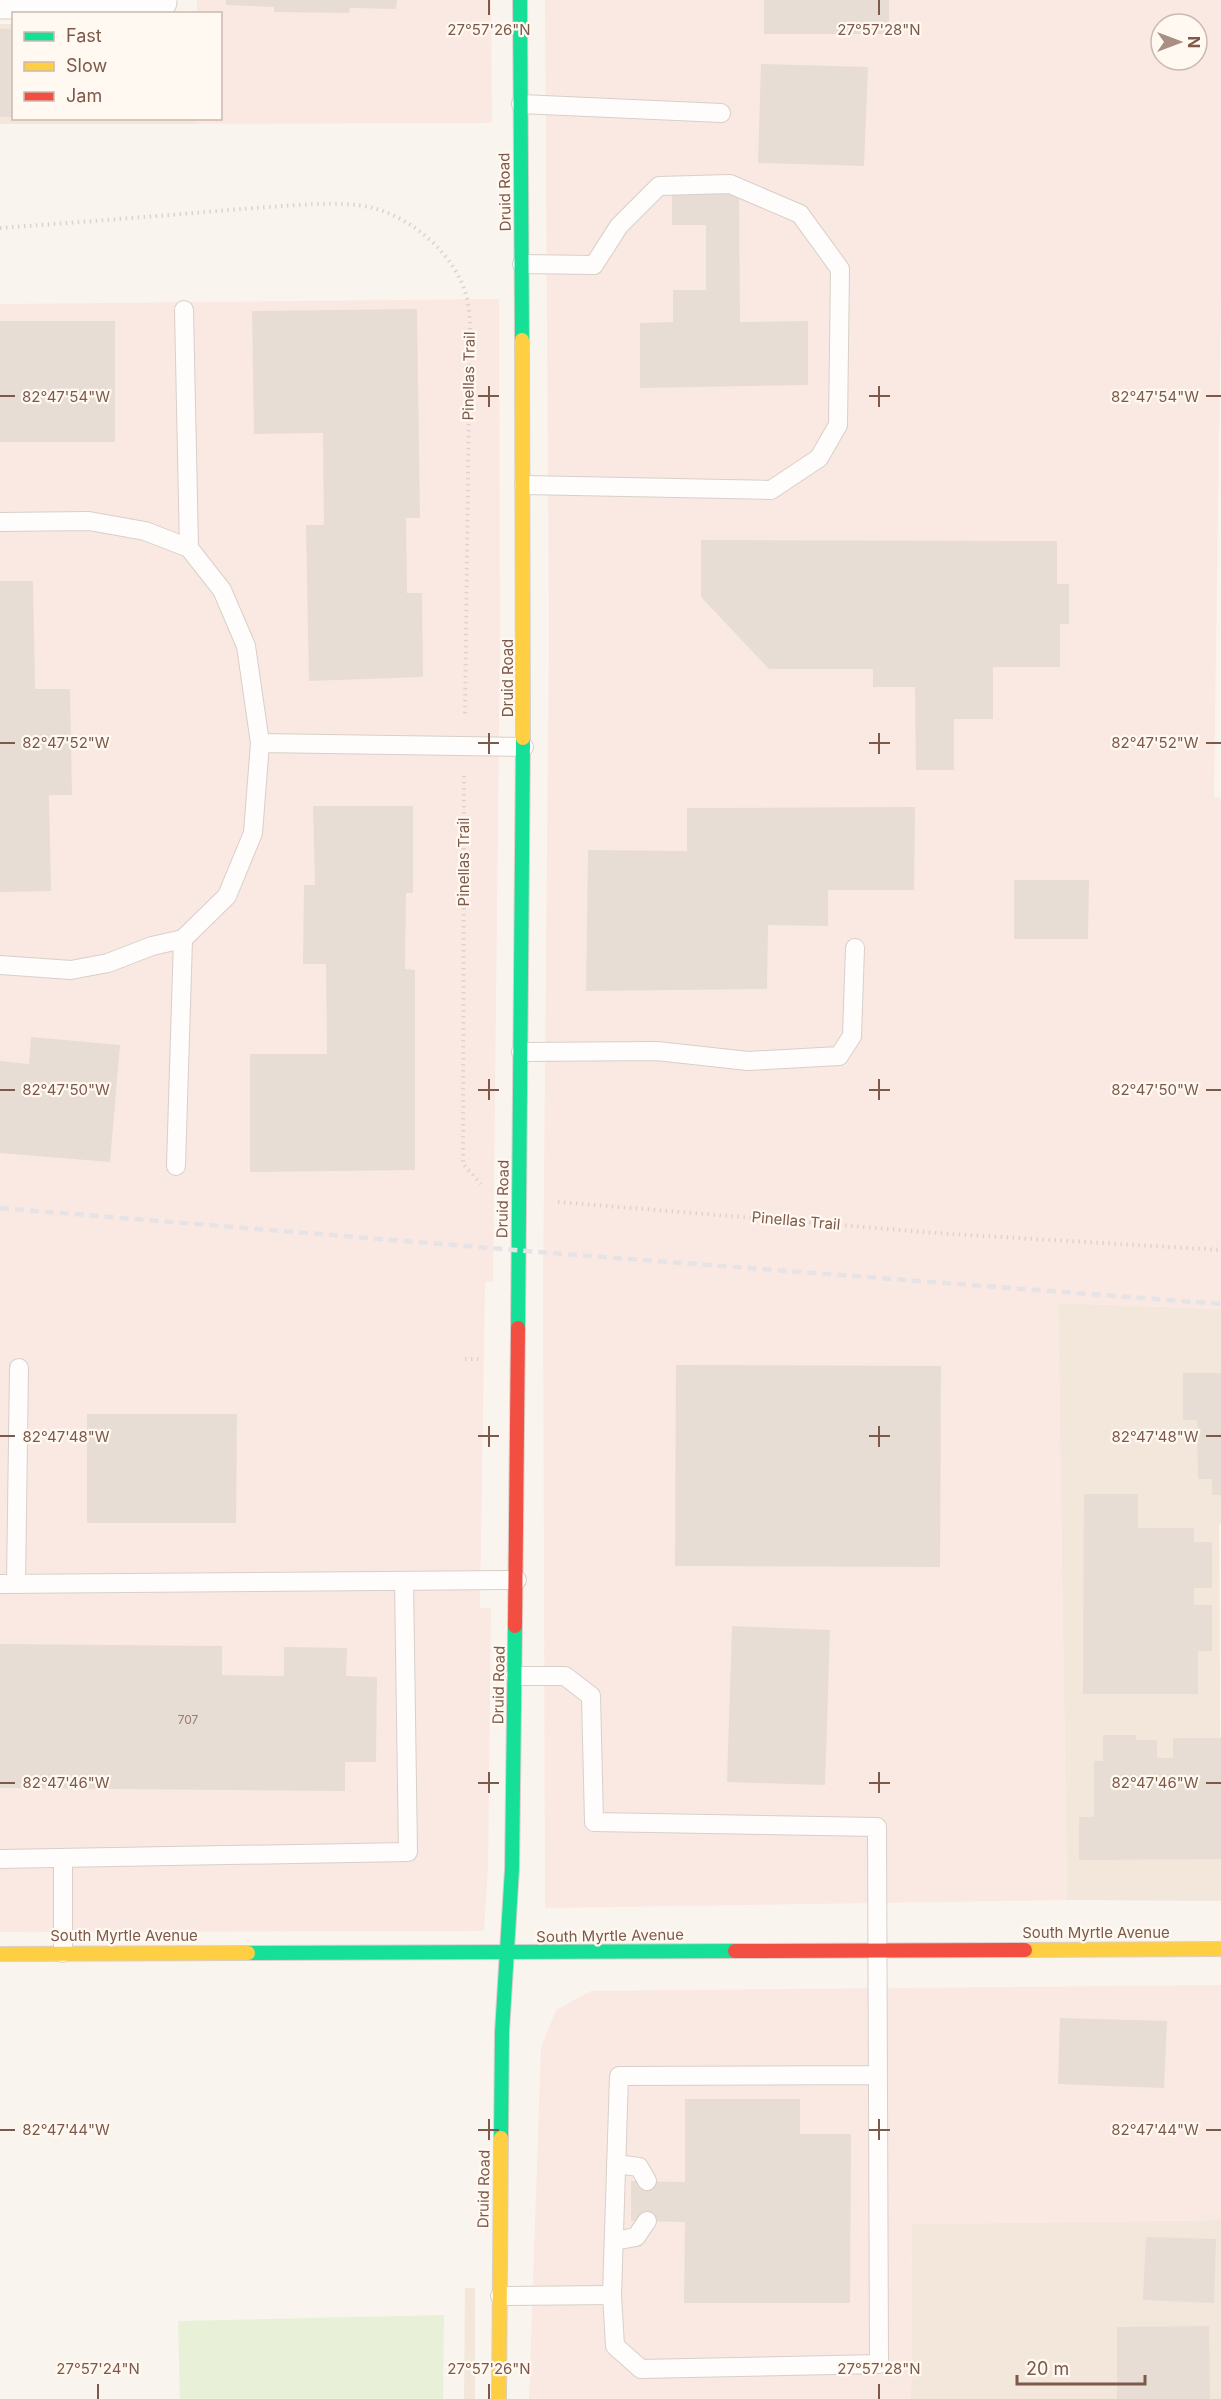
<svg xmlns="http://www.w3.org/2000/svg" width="1221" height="2399" viewBox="0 0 1221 2399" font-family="Inter,sans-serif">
  <rect width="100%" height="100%" fill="#faf4ee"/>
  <g fill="#f3e7dc">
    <path d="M0,24H13L14,118H196V124H0Z"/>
    <path d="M1058,1303L1221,1309V1523L1219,1525L1221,1901L1067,1900Z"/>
    <path d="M1221,2220V2399H911L912,2224Z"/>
    <path d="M465,2288H475V2399H464Z"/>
  </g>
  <g fill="#fae9e2" fill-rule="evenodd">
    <path d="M197,0H491L492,123L196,124V119L220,118V14L197,13Z"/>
    <path d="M545,0H1221V296L1214,797L1221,798V1309L1058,1303L1067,1900L545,1908L543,1284L549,638ZM1161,24H1197V60H1161Z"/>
    <path d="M499,299L500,638L493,1282H485L480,1608H491L488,1868L484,1931L0,1932V304Z"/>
    <path d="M1221,1985V2220L912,2224L911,2399H529L541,2047L556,2010L591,1991Z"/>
  </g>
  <path fill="#e8f1d8" d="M444,2315L443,2399H180L178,2321Z"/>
  <g fill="#e7ddd5">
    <path d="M226,0H397L396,9L350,8L349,13L274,12V7L226,5Z"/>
    <rect x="764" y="0" width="125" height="34"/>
    <rect x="0" y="29" width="14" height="88"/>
    <path d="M761,64L868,67L864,166L758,163Z"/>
    <path d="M739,192L740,322L808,321V385L640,388V323L673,322V290H706V225H672V193Z"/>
    <path d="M417,309L420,518H406L407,593H422L423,677L309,681L306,525H324L323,433L254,434L252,311Z"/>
    <rect x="0" y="321" width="115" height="121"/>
    <path d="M701,540L1057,541V584H1069V624H1060V667H993V719H954V770H916L915,687H873V669H769L701,597Z"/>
    <path d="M0,581H33L35,689H70L72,795H49L51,891L0,892Z"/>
    <path d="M313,806H413V893H406L405,969L415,970V1170L250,1172V1054H327L326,964H303L304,885H315Z"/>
    <path d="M915,807L914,890H828V926L768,925L767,989L586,991L588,850L687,851V808Z"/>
    <path d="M1014,880H1089L1088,939H1014Z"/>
    <path d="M31,1037L120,1045L110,1162L0,1153V1061L29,1064Z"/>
    <path d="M676,1365L941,1366L940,1567L675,1566Z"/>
    <path d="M1183,1373H1221V1495H1212V1479H1198L1197,1420H1183Z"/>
    <path d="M87,1414H237L236,1523H87Z"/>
    <path d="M1084,1494H1138V1528H1194V1542H1212V1588H1194V1605H1212V1651H1198V1694H1083Z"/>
    <path d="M732,1626L830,1630L825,1785L727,1782Z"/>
    <path d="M0,1644L222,1646V1675L284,1676V1647L347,1648L346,1676L377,1677L376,1762H345V1791L0,1788Z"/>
    <path d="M1103,1735H1136V1740H1157V1758H1173V1738H1221V1859L1079,1860V1817H1094V1761H1103Z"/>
    <path d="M1060,2018L1167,2021L1164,2088L1058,2084Z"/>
    <path d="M685,2099H800V2134H851L850,2303H684L685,2222L631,2221V2181L685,2182Z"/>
    <path d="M1146,2237L1216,2239L1214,2303L1143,2300Z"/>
    <path d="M1209,2326L1210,2399H1117V2327Z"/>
  </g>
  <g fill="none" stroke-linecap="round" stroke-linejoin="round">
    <g stroke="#d8cfc9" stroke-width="20">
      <g id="lane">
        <path d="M521,104L721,113"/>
        <path d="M522,264L594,265L619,226L659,186L730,184L800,214L840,269L838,425L819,458L771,490L524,485"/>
        <path d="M184,310L189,548"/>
        <path d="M0,522L89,521L145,531L189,548L222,590L246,646L260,743"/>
        <path d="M0,965L71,970L108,963L152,946L183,939L227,896L253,833L260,743L524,747"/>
        <path d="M521,1052L657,1051L748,1061L839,1056L852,1036L855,948"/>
        <path d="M176,1166L183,939"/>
        <path d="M0,1584L517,1580"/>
        <path d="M16,1584L19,1368"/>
        <path d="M515,1676H565L591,1696L594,1822L877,1827L879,2364L641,2369L615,2346L612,2295L619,2076L876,2075"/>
        <path d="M63,1858V1953"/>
        <path d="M0,1859L408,1852L404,1581"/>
        <path d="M616,2164L639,2167L647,2181"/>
        <path d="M614,2241L636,2237L647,2221"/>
        <path d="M500,2296L612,2295"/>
      </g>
    </g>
    <g stroke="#d8cfc9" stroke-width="35">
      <path id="street" d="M0,2H160V0"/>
    </g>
    <g stroke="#dad0ca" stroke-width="16">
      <g id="fast">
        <path d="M520,0L522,340"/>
        <path d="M518,1328L523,738"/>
        <path d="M248,1953L735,1951"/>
        <path d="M501,2138L502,2032L512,1869L515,1626"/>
      </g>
    </g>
    <g stroke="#dad0ca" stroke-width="16">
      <g id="slow">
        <path d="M522,340L523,738"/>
        <path d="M1025,1950L1221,1949"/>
        <path d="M0,1954L248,1953"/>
        <path d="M499,2399L501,2138"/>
      </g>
    </g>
    <g stroke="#dad0ca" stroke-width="16">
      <g id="jam">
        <path d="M515,1626L518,1328"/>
        <path d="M735,1951L1025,1950"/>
      </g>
    </g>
    <g stroke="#ddd3ce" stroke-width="4" stroke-dasharray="1.5 4.5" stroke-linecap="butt">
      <path d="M0,228C80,222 161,216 241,209C277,207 341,199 373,208C413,218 455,255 466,295C469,304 469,314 470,322L465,714"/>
      <path d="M464,776L463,1164L481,1184"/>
      <path d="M558,1202L950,1234L1221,1250"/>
      <path d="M465,1359H479"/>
    </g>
    <use href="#lane" stroke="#fefdfc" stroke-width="18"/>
    <use href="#street" stroke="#fefdfc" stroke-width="33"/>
    <use href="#fast" stroke="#16e098" stroke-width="14"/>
    <use href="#slow" stroke="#ffcf43" stroke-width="14"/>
    <use href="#jam" stroke="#f24e42" stroke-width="14"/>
    <path stroke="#e6e3e6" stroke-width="4.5" stroke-dasharray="9 6" stroke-linecap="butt" d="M0,1208L564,1254L1221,1304"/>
  </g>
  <path fill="none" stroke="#7d594a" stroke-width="2" d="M489,0V15M879,0V15M489,386V407M879,386V407M0,396H15M478,396H499M869,396H890M1206,396H1221M489,733V754M879,733V754M0,743H15M478,743H499M869,743H890M1206,743H1221M489,1079V1100M879,1079V1100M0,1090H15M478,1090H499M869,1090H890M1206,1090H1221M489,1426V1447M879,1426V1447M0,1436H15M478,1436H499M869,1436H890M1206,1436H1221M489,1772V1793M879,1772V1793M0,1783H15M478,1783H499M869,1783H890M1206,1783H1221M489,2119V2140M879,2119V2140M0,2130H15M478,2130H499M869,2130H890M1206,2130H1221M98,2384V2399M489,2384V2399M879,2384V2399"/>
  <g text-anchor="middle" stroke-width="4.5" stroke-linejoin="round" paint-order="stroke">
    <g font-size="12" fill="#997c6f">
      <text x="188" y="1724">707</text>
    </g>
    <g font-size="15" fill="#7d594a" stroke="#fff9f2">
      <text transform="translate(505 192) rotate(-91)" y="5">Druid Road</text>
      <text transform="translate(469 376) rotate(-89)" y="5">Pinellas Trail</text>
      <text transform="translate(508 678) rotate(-90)" y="5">Druid Road</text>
      <text transform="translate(464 862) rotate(-90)" y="5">Pinellas Trail</text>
      <text transform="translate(503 1199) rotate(-89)" y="5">Druid Road</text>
      <text transform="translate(796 1221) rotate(5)" y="5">Pinellas Trail</text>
      <text transform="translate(499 1685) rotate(-89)" y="5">Druid Road</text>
      <text x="1096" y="1938">South Myrtle Avenue</text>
      <text x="124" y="1941">South Myrtle Avenue</text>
      <text transform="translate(610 1936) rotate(-1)" y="5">South Myrtle Avenue</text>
      <text transform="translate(484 2189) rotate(-89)" y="5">Druid Road</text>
    </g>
  </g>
  <g font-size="15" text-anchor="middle" fill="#7d594a" stroke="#fff9f2" stroke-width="4.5" stroke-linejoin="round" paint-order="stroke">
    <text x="489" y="35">27°57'26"N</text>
    <text x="879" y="35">27°57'28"N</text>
    <text x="1155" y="402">82°47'54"W</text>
    <text x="66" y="402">82°47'54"W</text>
    <text x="1155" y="748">82°47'52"W</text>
    <text x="66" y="748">82°47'52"W</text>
    <text x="1155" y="1095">82°47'50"W</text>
    <text x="66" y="1095">82°47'50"W</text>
    <text x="1155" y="1442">82°47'48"W</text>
    <text x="66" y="1442">82°47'48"W</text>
    <text x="1155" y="1788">82°47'46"W</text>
    <text x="66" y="1788">82°47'46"W</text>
    <text x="1155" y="2135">82°47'44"W</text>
    <text x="66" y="2135">82°47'44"W</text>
    <text x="98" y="2374">27°57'24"N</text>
    <text x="489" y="2374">27°57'26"N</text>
    <text x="879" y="2374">27°57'28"N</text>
  </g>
  <rect x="12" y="12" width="210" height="108" fill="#fff9f2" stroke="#cbb9af" stroke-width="1.5"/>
  <rect x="24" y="32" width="30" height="9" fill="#16e098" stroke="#cbb9af" stroke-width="1.5"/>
  <text x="66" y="42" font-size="18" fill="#7d594a">Fast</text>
  <rect x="24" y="62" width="30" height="9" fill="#ffcf43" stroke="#cbb9af" stroke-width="1.5"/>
  <text x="66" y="72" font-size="18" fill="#7d594a">Slow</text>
  <rect x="24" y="92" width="30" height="9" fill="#f24e42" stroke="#cbb9af" stroke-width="1.5"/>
  <text x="66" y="102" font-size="18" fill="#7d594a">Jam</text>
  <g transform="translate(1179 42) rotate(90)"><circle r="28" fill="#fff9f2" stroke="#cbb9af" stroke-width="1.5"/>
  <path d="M0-4.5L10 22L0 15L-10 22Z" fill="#a98f83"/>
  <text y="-9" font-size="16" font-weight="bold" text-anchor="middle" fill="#7d594a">N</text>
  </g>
  <path d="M1017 2375v9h128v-9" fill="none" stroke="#7d594a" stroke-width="3"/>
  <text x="1026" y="2375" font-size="18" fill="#7d594a" stroke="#fff9f2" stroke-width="4.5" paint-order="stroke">20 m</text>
</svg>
